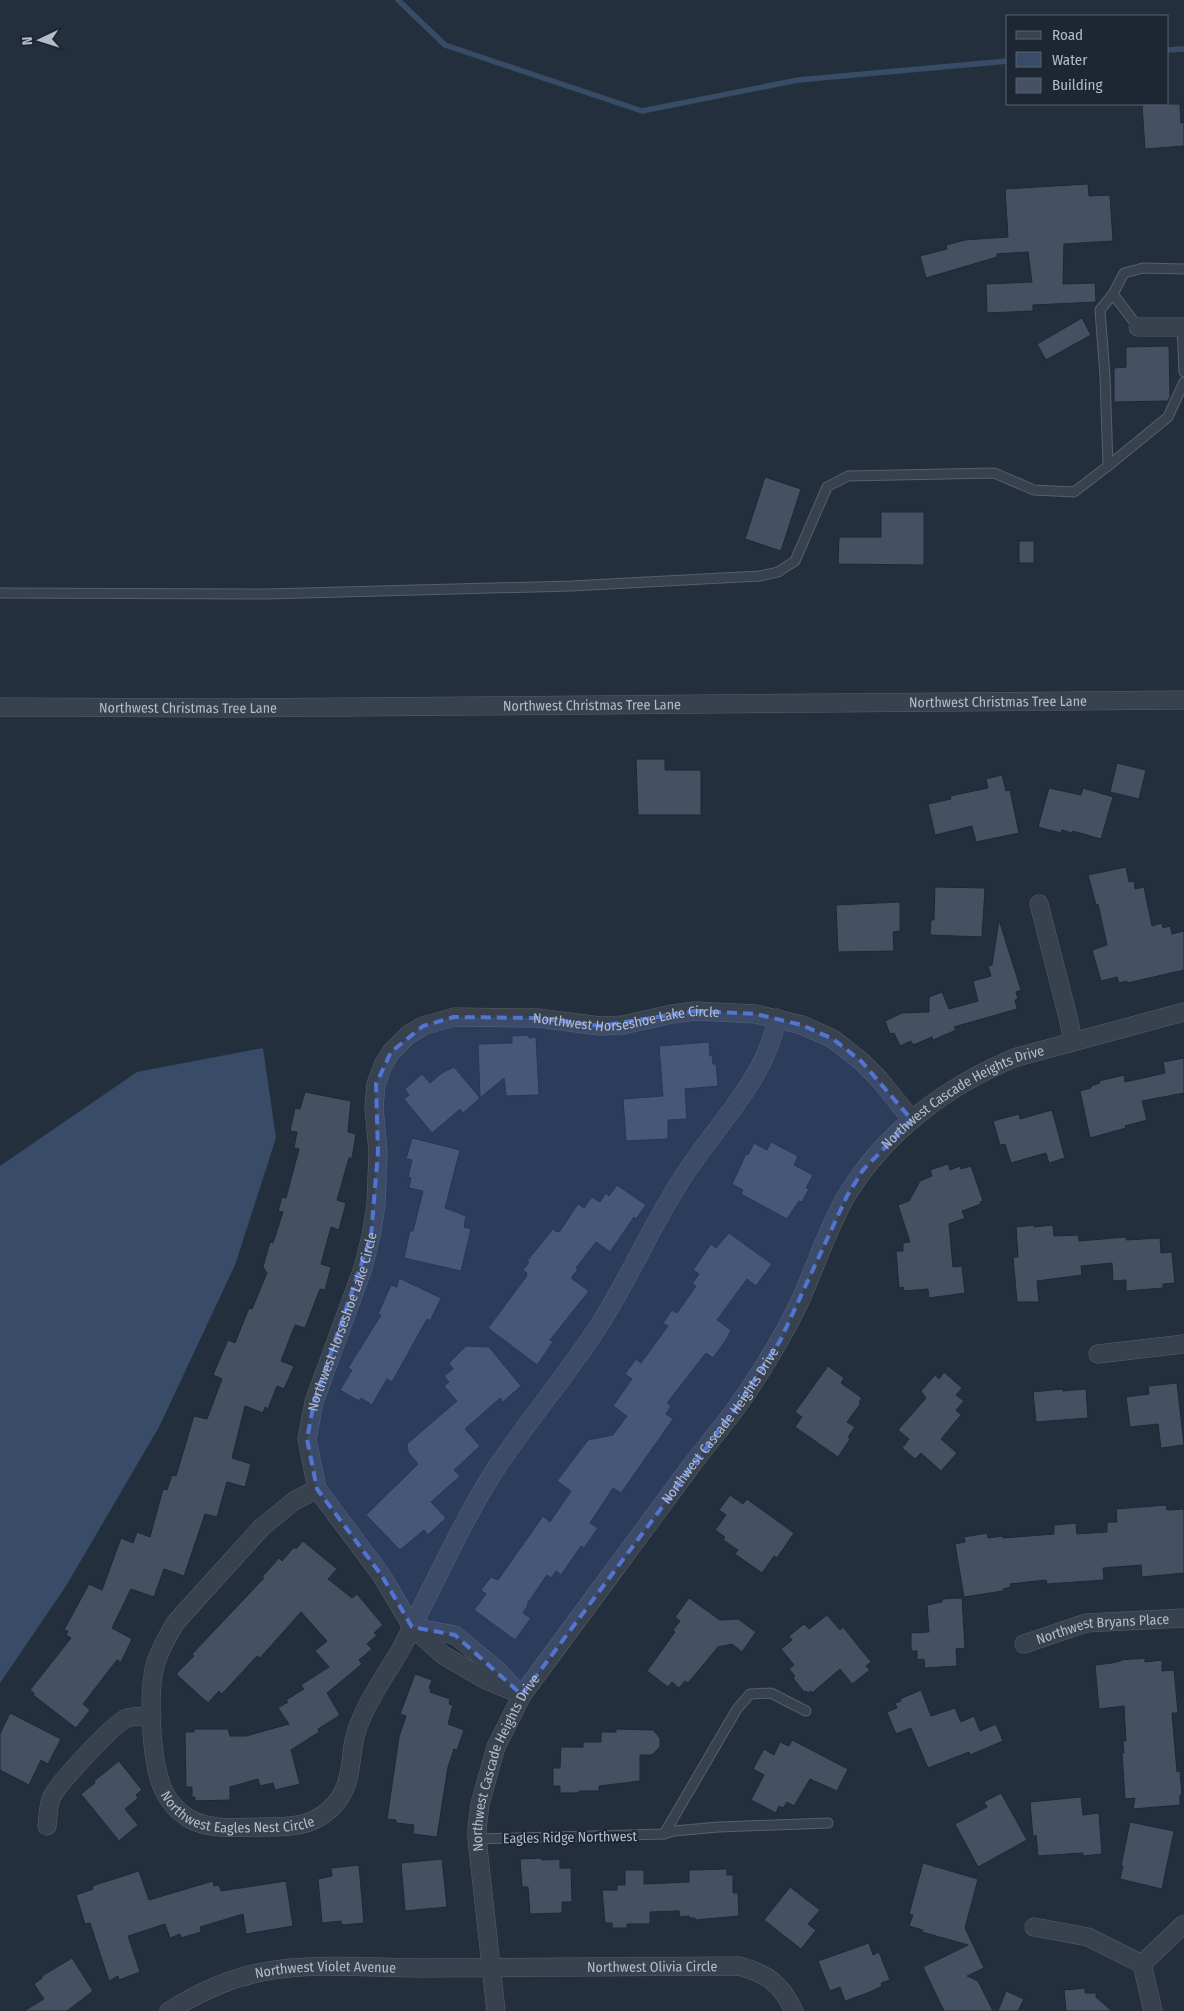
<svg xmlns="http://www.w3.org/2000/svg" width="1184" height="2011" viewBox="0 0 1184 2011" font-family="'Fira Sans Condensed',sans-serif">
  <rect width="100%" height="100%" fill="#242f3e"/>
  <path fill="#394c67" d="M263,1048L276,1138L235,1265L159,1427L66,1586L0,1683V1166L137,1072Z"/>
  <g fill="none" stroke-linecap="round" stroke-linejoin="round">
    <g stroke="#394c67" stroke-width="5.5">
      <path d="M398,0L445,45L642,111L798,80L1008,61"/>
      <path d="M1168,50L1184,49"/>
    </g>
  </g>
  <g fill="#455162" stroke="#1f2835">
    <path d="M1142,104H1180L1181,123L1184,122V146L1145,149Z"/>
    <path d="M1088,184L1089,196L1110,195L1113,241L1064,244L1063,284L1095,283L1096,302L1033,305V311L987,313L986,284L1032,282L1028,252L997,254V257L926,278L920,256L947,249L946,245L965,240L1008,237L1005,189Z"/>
    <path d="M1082,318L1091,335L1046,360L1037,344Z"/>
    <path d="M1169,346L1170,397L1168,401L1114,402V368L1126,367V347Z"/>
    <path d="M765,477L801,489L781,551L745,539Z"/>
    <path d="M881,512H924V565L838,564L839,537H881Z"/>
    <rect x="1019" y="541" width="15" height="22"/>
    <path d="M636,759H665V770H701V815H638Z"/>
    <path d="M1117,763L1146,770L1139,799L1110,792Z"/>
    <path d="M1002,775L1006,791L1010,790L1019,833L976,842L972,826L935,835L928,804L951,799L950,796L988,788L986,779Z"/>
    <path d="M1049,788L1081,795L1083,788L1113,797L1101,839L1073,831L1072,833L1062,830L1061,833L1038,827Z"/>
    <path d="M1126,867L1129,882L1134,881L1135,889L1144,887L1152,926L1162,923L1163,928L1170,926L1172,934L1184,931V970L1127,983V981L1119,983L1117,977L1101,981L1092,950L1107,945L1098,904L1096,905L1088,875Z"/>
    <path d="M935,887L985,888L982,937L930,935L931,920H934Z"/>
    <path d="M900,902V931L893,932L894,951L838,952L836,905Z"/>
    <path d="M999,920L1021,990L1016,992L1018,999L1015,1000L1017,1009L954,1027L956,1030L933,1040L932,1037L913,1045L911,1041L900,1046L894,1033L890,1034L885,1021L902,1013L929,1012V997L942,992L949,1009L978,1001L973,981L991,976L988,966L992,965Z"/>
    <path d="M529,1035V1038L536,1037L539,1095L506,1096L504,1078L480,1098L478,1044L512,1043V1036Z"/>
    <path d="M709,1042L710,1056L712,1055L713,1064H716L718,1086L685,1089L687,1119L668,1120V1139L626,1141L623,1099L663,1096L659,1046Z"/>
    <path d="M1184,1058V1093L1142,1101L1147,1120L1125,1126L1126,1128L1090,1138L1080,1091L1091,1088V1086L1100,1083L1099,1081L1124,1075L1125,1082L1165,1073L1163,1062Z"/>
    <path d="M454,1067L480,1098L463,1113L460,1109L432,1133L404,1099L409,1095L405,1089L422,1074L430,1083L442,1073Z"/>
    <path d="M305,1092L351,1101L348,1132L356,1134L352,1158H349L337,1200L346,1203L339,1230L331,1227L321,1264L331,1267L325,1290L320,1289L305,1328L295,1325L281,1361L294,1366L284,1389L277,1386L268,1409L265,1407L263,1413L245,1406L232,1458L251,1464L245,1487L227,1482L217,1517L205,1514L184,1576L164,1569L154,1597L131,1589L112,1628L132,1639L121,1662L117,1660L83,1704L90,1710L76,1728L33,1695L34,1693L30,1690L71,1638L66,1635L68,1631L64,1630L89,1584L102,1590L121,1538L133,1543L137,1532L150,1537L163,1489L167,1490L172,1475L176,1476L194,1416L207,1419L222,1379L213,1375L221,1356L228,1340L235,1343L249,1308L252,1309L267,1273L263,1267L270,1242L273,1243L283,1212L278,1211L282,1197L286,1198L299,1149L294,1148L297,1132L290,1131L295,1108L300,1109Z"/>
    <path d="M1052,1110L1065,1158L1049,1163L1046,1153L1011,1163L1005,1144L1000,1145L993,1121L1019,1114L1020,1119Z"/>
    <path d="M412,1138L460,1150L445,1208L466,1216L464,1227L471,1229L461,1271L404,1258L410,1231H413L423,1191L409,1188L411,1178L408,1177L412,1160L406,1159Z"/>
    <path d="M771,1142L798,1156L794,1165L813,1175L806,1188L809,1189L802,1202L799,1201L787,1219L741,1194L743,1190L732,1184L746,1154L748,1155L754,1143L767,1150Z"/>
    <path d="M948,1164L950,1170L960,1166L961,1169L971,1166L983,1201L980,1202L981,1204L962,1211L965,1218L949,1224L953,1267L962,1266L965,1293L929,1298L928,1289L904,1291L903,1287L899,1288L896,1251H903V1243L910,1242L898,1205L909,1201L920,1181L932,1176L930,1170Z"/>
    <path d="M617,1185L646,1205L636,1219L634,1217L610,1252L596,1242L576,1268L578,1269L571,1278L589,1291L550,1340L553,1342L537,1365L488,1328L526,1277L527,1273L523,1270L529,1262L527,1261L553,1229L557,1232L560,1231L578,1204L584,1208L592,1197L600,1202L606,1193L609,1196Z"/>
    <path d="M1034,1225V1227L1053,1225L1054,1236L1078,1235L1079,1241L1126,1237V1240L1160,1238L1161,1253L1172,1252L1175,1283L1163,1284V1288L1126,1291V1280L1113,1281L1112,1263L1081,1266L1082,1275L1037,1281L1039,1302H1017L1013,1257H1018L1016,1227Z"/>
    <path d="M729,1233L772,1264L756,1286L747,1279L717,1320L731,1330L726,1340L713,1358L706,1353L667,1403L671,1406L666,1414L673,1419L621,1493L613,1488L590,1523L598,1528L584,1548L581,1546L561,1575L556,1571L551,1578L547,1575L527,1604L528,1605L523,1613L531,1618L515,1640L474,1610L486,1594L481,1590L491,1577L498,1580L543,1516L550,1522L571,1491L557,1481L588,1440L613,1435L627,1416L613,1406L632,1379L625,1374L636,1359L641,1363L668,1326L663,1323L672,1310L677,1313L696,1286L692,1284L699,1274L693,1270L711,1244L716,1248Z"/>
    <path d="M399,1278L441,1298L430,1321L427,1319L392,1382L387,1379L372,1405L361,1398L359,1401L340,1390L352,1370L348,1368L381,1315L378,1314L391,1285L397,1287Z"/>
    <path d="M466,1346L489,1347L521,1386L503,1402L500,1398L465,1429L480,1446L454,1470L460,1476L431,1502L446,1518L428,1535L424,1530L400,1550L366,1515L418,1464L408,1452L407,1444L457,1401L444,1386L449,1382L444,1376L453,1369L449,1363Z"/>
    <path d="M828,1366L844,1378L841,1383L862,1398L859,1402L861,1403L847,1422L855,1427L848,1437L850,1439L838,1457L795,1427L802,1417L795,1412Z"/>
    <path d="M944,1372L962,1388L956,1395L964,1401L956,1410L961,1415L941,1439L957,1453L941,1471L921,1453L915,1459L902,1448L909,1439L898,1430L926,1398L921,1391L935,1375L939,1379Z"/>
    <path d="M1177,1383L1184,1445L1161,1448L1158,1424L1130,1427L1126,1397L1149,1394L1148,1386Z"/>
    <path d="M1062,1389L1063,1391L1086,1389L1088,1418L1036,1422L1033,1392Z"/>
    <path d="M730,1495L743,1504L747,1499L794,1533L777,1558L774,1556L762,1573L735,1554L738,1550L723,1540L725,1537L715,1530L726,1515L719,1510Z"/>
    <path d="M1166,1505L1167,1510L1184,1509V1573L1142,1577L1141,1565L1103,1568L1104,1580L1047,1584L1046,1580L1010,1584L1011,1587L1003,1589V1591L964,1597L955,1544L965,1542L964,1537L987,1533L988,1538L1002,1536L1003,1538L1054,1534V1525L1076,1523L1077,1534L1107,1532V1522H1117L1116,1509Z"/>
    <path d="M303,1541L337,1569L328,1579L352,1598L357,1594L383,1625L374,1633L377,1635L367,1644L372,1649L359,1660L362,1664L327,1693L340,1715L318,1729L319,1732L291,1750L300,1784L275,1790L273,1783L260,1786L258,1779L230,1787V1800L195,1801V1797H192V1787H186L185,1732H194V1729H228L230,1736H246L289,1724L278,1708L288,1702L286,1700L304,1689L301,1685L329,1667L315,1651L327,1641L301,1612L260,1658L257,1656L222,1694L219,1691L208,1703L176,1674L194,1656L192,1654L264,1578L262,1577L279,1558L282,1561L294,1547L296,1549Z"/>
    <path d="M689,1598L720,1620L738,1619L756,1632L742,1652L732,1644L718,1647L688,1683L685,1681L679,1688L672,1682L668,1687L647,1671L675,1632L673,1630L680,1621L675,1617Z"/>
    <path d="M962,1598L965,1648L956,1649L957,1666L925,1668L924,1659L917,1660V1651H911V1633L929,1632L927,1605L942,1602V1599Z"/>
    <path d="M827,1615L840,1630L843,1627L871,1662L866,1666L870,1670L852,1684L840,1669L812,1693L811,1691L808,1693L806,1691L804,1692L793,1678L795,1676L789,1669L794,1665L781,1649L792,1640L789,1636L804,1624L809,1629Z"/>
    <path d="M1145,1658V1662L1162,1660V1671L1174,1670L1178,1713H1172L1177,1772L1180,1771L1182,1795H1180V1805L1133,1809L1135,1798L1125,1799L1122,1753H1124L1123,1741H1126L1124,1706L1099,1709L1095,1665L1112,1663L1121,1661V1660Z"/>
    <path d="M415,1674L432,1680L429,1688L431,1689L430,1692L450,1699L449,1704L453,1705L448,1724L464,1730L457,1750L454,1749L448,1767L437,1837L413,1834L414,1825L396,1823V1820L387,1819L399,1737L406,1716L400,1714Z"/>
    <path d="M921,1690L931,1716L955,1708L961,1722L974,1716L980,1731L996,1724L1003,1741L970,1755L969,1752L928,1768L911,1728L896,1734L887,1712L897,1708L895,1703L901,1701L900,1699Z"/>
    <path d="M10,1713L61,1739L48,1764L41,1760L29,1785L0,1770V1734Z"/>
    <path d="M616,1729L653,1730L660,1738V1747L652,1755H640V1781L599,1786V1791H579V1793H560V1786H553V1768H560L561,1747H583V1742H601V1732H616Z"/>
    <path d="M792,1740L848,1769L837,1791L810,1779L794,1806L787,1802L783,1808L779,1806L776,1813L751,1800L764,1775L753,1769L764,1749L774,1755L780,1742L789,1746Z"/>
    <path d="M119,1761L142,1790L136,1795L138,1798L125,1809L138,1825L119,1841L81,1794L95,1783L94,1781Z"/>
    <path d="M1001,1793L1027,1840L978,1867L955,1824L987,1807L984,1802Z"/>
    <path d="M1081,1797L1083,1815L1099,1813L1102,1854L1083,1856V1853L1038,1856L1036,1835L1033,1837L1030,1802Z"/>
    <path d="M1130,1822L1174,1831L1162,1889L1120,1879L1123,1866H1121Z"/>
    <path d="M541,1858L542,1860L560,1859V1868H571L572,1902H562V1913L530,1914L528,1887H522L520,1859Z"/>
    <path d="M442,1859L447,1907L405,1911L401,1863Z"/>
    <path d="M923,1863L978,1879L965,1928L984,1968L967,1976L978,1981L993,2011H944L923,1967L968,1945L922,1932L923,1930L909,1926L913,1915L909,1914Z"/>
    <path d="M359,1865L364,1923L342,1925L341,1921L322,1923L318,1879L332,1876L331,1868Z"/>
    <path d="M727,1869V1875H733V1893H738L739,1916L695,1920V1918H689V1916L680,1917L679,1911L650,1912V1924H627V1928H612V1923H605L602,1890H617V1885H625V1870H644V1884L689,1882V1870Z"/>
    <path d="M139,1871L149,1900L213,1881L214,1886L219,1885L221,1891L286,1881L293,1926L246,1934L243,1914L200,1927L201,1932L181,1938L180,1934L170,1938L165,1924L128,1936L140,1972L119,1980L118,1976L109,1981L90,1923L85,1924L76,1895L93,1889L92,1886Z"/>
    <path d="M790,1887L820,1910L808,1924L816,1930L801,1949L764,1920Z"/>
    <path d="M869,1943L873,1955L879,1952L890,1980L881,1983L882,1986L870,1992L845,2001L840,1987L830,1991L818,1961Z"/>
    <path d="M72,1958L93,1991L67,2011H24L44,1999L34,1984L42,1978V1976Z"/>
    <path d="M1085,1988V1993H1096V1997L1112,2011H1066L1064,1990Z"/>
    <path d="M1006,1991L1024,1999L1018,2011H998Z"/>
  </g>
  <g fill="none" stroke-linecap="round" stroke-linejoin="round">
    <g stroke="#565f6c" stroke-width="11">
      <g id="lane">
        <path d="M1138,327L1113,294L1124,273L1143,268L1184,269"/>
        <path d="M1182,327L1184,372"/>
        <path d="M1108,466L1168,417L1184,382"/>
        <path d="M0,593L266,594L571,586L760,576L778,572L795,561L827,487L848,476L994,473L1034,490L1074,492L1108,466L1105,376L1100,310L1113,294"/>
        <path d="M664,1834L737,1709L750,1694L771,1693L806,1711"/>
        <path d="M477,1839L664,1834L674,1831L719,1827L828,1823"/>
      </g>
    </g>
    <g stroke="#565f6c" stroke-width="19">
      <g id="street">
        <path d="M1138,327H1184"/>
        <path id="s1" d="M0,707L237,708L1184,700"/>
        <path d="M1039,904L1069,1021L1073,1042"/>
        <path d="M1098,1354L1184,1344"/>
        <path id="s2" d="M317,1489L294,1501L262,1527L176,1622C168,1635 161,1648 156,1662C147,1691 151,1762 163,1789C168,1800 177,1811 188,1818C210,1831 238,1827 263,1827C287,1827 311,1827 329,1810C349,1793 350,1771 353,1746C358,1713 384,1678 401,1649C410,1632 418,1614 427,1597C449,1554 470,1508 497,1467C529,1419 567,1375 598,1327C631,1276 653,1221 687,1171C719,1122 767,1077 777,1018"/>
        <path d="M412,1627L455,1635L495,1668L515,1689"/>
        <path id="s3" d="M1024,1644L1086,1623L1184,1618"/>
        <path id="s4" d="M522,1695L486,1680L443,1655L412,1627L382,1576L317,1489L307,1439L314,1402L363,1268L371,1236L376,1205L378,1152L374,1107L376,1084L383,1065L391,1052L408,1035L423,1026L454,1017L538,1018L600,1026L623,1025L672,1014L695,1011L756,1014L802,1025L833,1039L861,1061L879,1079L912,1120"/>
        <path d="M47,1826C48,1818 48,1807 51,1799C55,1786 112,1726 125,1719C133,1715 143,1717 152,1717"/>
        <path d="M1034,1927L1088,1937L1142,1964"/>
        <path id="s5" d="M169,2011C198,1993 229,1978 262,1972C314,1962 369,1968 421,1968C527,1967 633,1967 739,1966C768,1974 781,1984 794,2011"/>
        <path id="s6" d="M496,2011L477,1839V1829L480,1804L496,1747L522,1695C578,1619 635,1542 691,1466C707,1445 724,1425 739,1404C762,1371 783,1337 800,1301C816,1266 827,1229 847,1195C886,1131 948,1085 1017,1057L1184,1012"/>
        <path d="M1153,2011L1142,1964L1184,1924"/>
      </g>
    </g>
    <use href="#lane" stroke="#38414e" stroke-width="9"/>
    <use href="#street" stroke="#38414e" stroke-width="18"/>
  </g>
  <path fill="#5274d3" fill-opacity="0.2" stroke="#5274d3" stroke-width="4" stroke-dasharray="10 6" stroke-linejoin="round" d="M695,1011L756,1014L802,1025L833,1039L861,1061L912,1120L863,1170L847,1196L780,1341L739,1404L522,1695L455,1635L412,1627L382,1576L317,1489L307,1439L314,1402L371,1236L378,1152L376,1084L391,1052L423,1026L454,1017L538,1018L600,1026Z"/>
  <g text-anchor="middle" stroke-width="4" stroke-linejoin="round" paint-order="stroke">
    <g font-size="14" fill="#b4bcc9" stroke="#1d2633">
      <text dy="5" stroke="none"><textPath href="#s1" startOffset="998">Northwest Christmas Tree Lane</textPath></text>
      <text dy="5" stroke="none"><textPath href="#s1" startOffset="592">Northwest Christmas Tree Lane</textPath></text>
      <text dy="5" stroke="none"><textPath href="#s1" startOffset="188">Northwest Christmas Tree Lane</textPath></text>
      <text dy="5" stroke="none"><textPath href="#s4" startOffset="998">Northwest Horseshoe Lake Circle</textPath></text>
      <text dy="5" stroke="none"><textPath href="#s6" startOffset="1080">Northwest Cascade Heights Drive</textPath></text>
      <text dy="5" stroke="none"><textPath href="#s4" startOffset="472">Northwest Horseshoe Lake Circle</textPath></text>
      <text dy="5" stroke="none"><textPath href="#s6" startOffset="660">Northwest Cascade Heights Drive</textPath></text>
      <text dy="5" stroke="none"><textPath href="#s3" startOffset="81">Northwest Bryans Place</textPath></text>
      <text dy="5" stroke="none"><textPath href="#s6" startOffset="255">Northwest Cascade Heights Drive</textPath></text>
      <text dy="5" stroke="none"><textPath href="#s2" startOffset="454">Northwest Eagles Nest Circle</textPath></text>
      <text transform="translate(570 1837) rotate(-1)" y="5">Eagles Ridge Northwest</text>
      <text dy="5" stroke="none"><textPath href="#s5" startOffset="492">Northwest Olivia Circle</textPath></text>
      <text dy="5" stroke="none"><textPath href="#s5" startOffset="165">Northwest Violet Avenue</textPath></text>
    </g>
  </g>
  <rect x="1006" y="15" width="162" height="90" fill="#1d2633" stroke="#59626f"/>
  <rect x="1016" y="31" width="25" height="8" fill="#38414e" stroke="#59626f"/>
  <text x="1052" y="40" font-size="15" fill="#b4bcc9">Road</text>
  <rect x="1016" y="52" width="25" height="15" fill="#394c67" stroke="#59626f"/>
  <text x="1052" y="65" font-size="15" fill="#b4bcc9">Water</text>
  <rect x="1016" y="78" width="25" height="15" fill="#455162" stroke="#59626f"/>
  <text x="1052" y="90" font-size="15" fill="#b4bcc9">Building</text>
  <g transform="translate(40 40) rotate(266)" stroke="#1d2633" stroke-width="4" paint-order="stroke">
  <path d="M0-4L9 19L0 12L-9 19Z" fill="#b4bcc9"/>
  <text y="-8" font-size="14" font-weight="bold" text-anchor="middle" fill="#b4bcc9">N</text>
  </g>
</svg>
